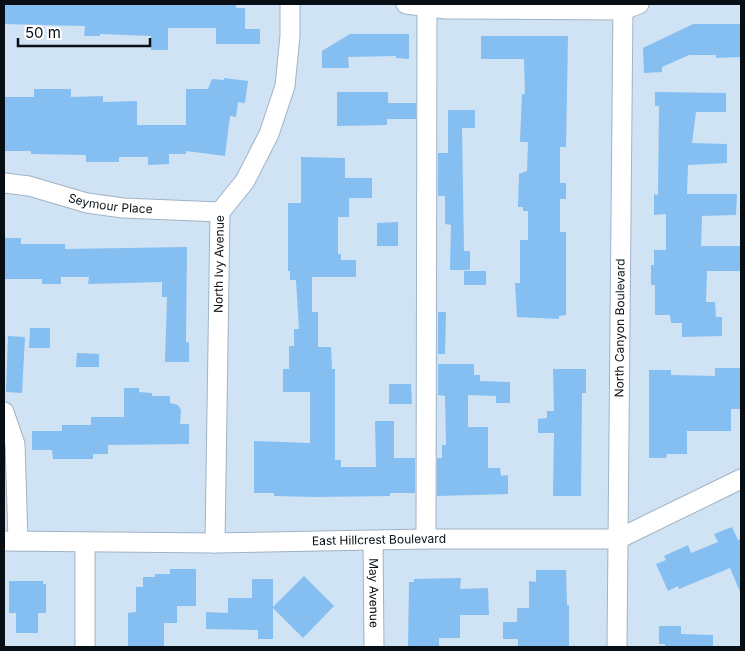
<svg xmlns="http://www.w3.org/2000/svg" width="745" height="651" viewBox="0 0 745 651" font-family="Inter,sans-serif">
  <rect width="100%" height="100%" fill="#d0e3f5"/>
  <g fill="#85bef1">
    <path d="M4,4H236V8H245V29H260V44H216V28H168V50H151V36L100,34V36H84L85,26L4,24Z"/>
    <path d="M693,24H741V57L716,58V55H689L662,67V72L644,73L643,48Z"/>
    <path d="M350,34H409V59L396,58V56L348,57L349,68H322V51Z"/>
    <path d="M481,36H568L566,147H560V183H566V199H560V232H566V315L559,316V319L517,317L515,283H520V240H528V211H523V207H518L519,174L527,171L528,142H520L522,94H525L524,59H481Z"/>
    <path d="M224,78L248,81L245,103L238,102L236,117L230,116L225,156L186,151V154H169V164L148,165V157H119V162H86V155L31,154V151H4V97H34V89H71V97L103,96V102L137,101V125H186V89H208L212,79L224,80Z"/>
    <path d="M337,92H388V103H416V119H387V125L337,126Z"/>
    <path d="M655,92L726,93V112H696L692,143L727,144V163L688,165L687,194H737L736,215L702,216L701,246H741V271H707L706,302H715L716,317H722V336L682,337V323H671L670,315H655V285H651V265H654V250H666V214L654,215V194L658,195L659,106H655Z"/>
    <path d="M448,110H475V128H462L464,251H470V270H450L451,225L445,224V196H438V153H448Z"/>
    <path d="M301,157L345,158V178H372V198H349V217H338V254H341V260H356V277H312V312H318V347H331L332,369H335V460H341V467H376L375,421H394V458H415V493H390V496L316,497L274,496V493H254V441L310,443V392H283V369H289V346H294V329H299L296,280H290V271H288V203H301Z"/>
    <path d="M398,222V246H377V223Z"/>
    <path d="M5,238H21V244H65V249L187,247L186,342H189V362H165L167,297H162V282L88,284L89,277H61V284H42V279H4Z"/>
    <rect x="464" y="271" width="22" height="14"/>
    <path d="M438,312H446L445,354H438Z"/>
    <path d="M30,328H50V348H29Z"/>
    <path d="M8,336L25,337L22,393L6,392Z"/>
    <path d="M77,353L99,354V367H76Z"/>
    <path d="M438,364H474V375H480V381L510,382V403H496V396L468,395V427H488V468H500L501,476L508,475V494L437,496V458H442V445H446L445,396L438,395Z"/>
    <path d="M715,368H741V409H731V431H687V454H667L666,458H649V370H671V375L715,376Z"/>
    <path d="M553,369H586V393H582L581,496H553L554,433H538V419L547,418V411H554Z"/>
    <path d="M389,384H411L412,404H389Z"/>
    <path d="M124,388H139V392L152,393V396H170V403L178,405L181,410L180,424H189V444L108,445V454H93V459H53L52,450H32V431H62V425H91V417H124Z"/>
    <path d="M732,527L738,540L741,539V594L730,568L679,589L678,586L668,591L656,564L666,560L664,556L688,545L691,553L718,542L714,534Z"/>
    <path d="M170,569H196V606H177V623H164V647H128V613L136,612V587H143V577H155V574H170Z"/>
    <path d="M536,570H566L567,605H569V647H518V639H503V622H517V608H529V581L536,582Z"/>
    <path d="M304,576L334,606L303,638L273,608V639H258V630L206,629V612L228,613V598H252V579H273V607Z"/>
    <path d="M461,578L460,589L488,588L489,615H460V638H439V647H408L409,582H414V579Z"/>
    <path d="M9,581H43V584H46V613H38V633H16V613H9Z"/>
    <path d="M659,626H681V634L713,635V647H665V644H659Z"/>
  </g>
  <g fill="none" stroke-linecap="round" stroke-linejoin="round">
    <g stroke="#a0b3c4" stroke-width="21">
      <g id="minor">
        <path d="M406,4L446,9L623,10L639,4"/>
        <path id="s1" d="M4,183L29,186L87,203L123,208L220,212"/>
        <path d="M4,412L15,444L18,541"/>
        <path d="M426,539L427,7"/>
        <path id="s2" d="M4,541L215,543L426,539H618L741,479"/>
        <path id="s3" d="M373,541L374,647"/>
        <path id="s4" d="M215,543L220,212L245,181L269,134L285,86L290,36V4"/>
        <path d="M85,647V543"/>
        <path id="s5" d="M617,647L623,4"/>
      </g>
    </g>
    <use href="#minor" stroke="#fff" stroke-width="19"/>
  </g>
  <g text-anchor="middle" stroke-width="4" stroke-linejoin="round" paint-order="stroke">
    <g font-size="12" fill="#080f14" stroke="#fff">
      <text dy="4" stroke="none"><textPath href="#s1" startOffset="109">Seymour Place</textPath></text>
      <text dy="4" stroke="none"><textPath href="#s4" startOffset="279">North Ivy Avenue</textPath></text>
      <text dy="4" stroke="none"><textPath href="#s5" startOffset="319">North Canyon Boulevard</textPath></text>
      <text dy="4" stroke="none"><textPath href="#s2" startOffset="375">East Hillcrest Boulevard</textPath></text>
      <text dy="4" stroke="none"><textPath href="#s3" startOffset="52">May Avenue</textPath></text>
    </g>
  </g>
  <rect width="745" height="651" fill="none" stroke="#080f14" stroke-width="10"/>
  <path d="M18 38v8h132v-8" fill="none" stroke="#080f14" stroke-width="2.5"/>
  <text x="25" y="38" font-size="15" fill="#080f14" stroke="#ffffff" stroke-width="4" paint-order="stroke">50 m</text>
</svg>
